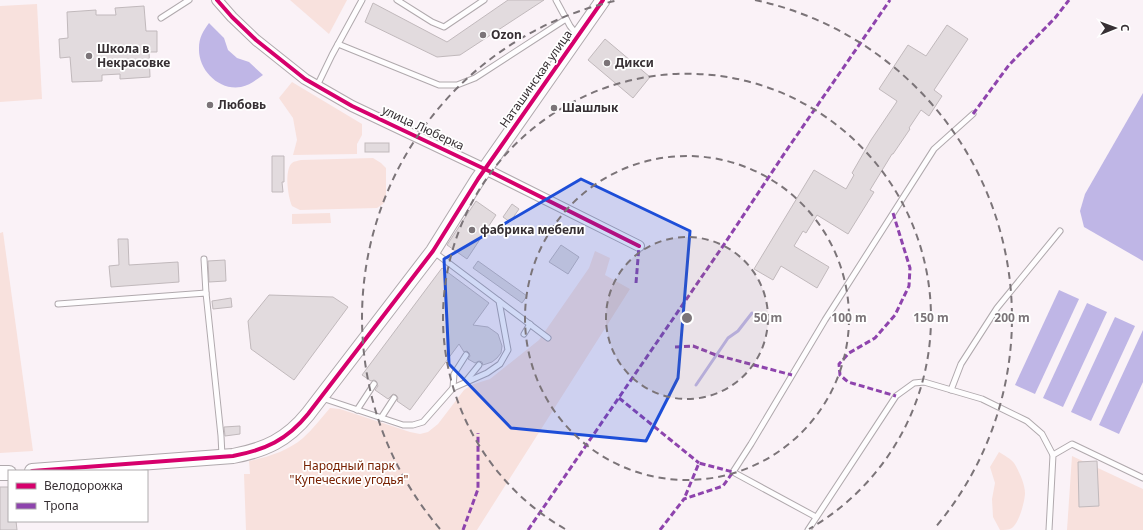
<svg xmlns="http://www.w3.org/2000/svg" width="1143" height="530" viewBox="0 0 1143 530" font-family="'Noto Sans',sans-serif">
  <rect width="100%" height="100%" fill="#faf2f7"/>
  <g fill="#f8e1dd">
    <path d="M290,0H347L329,34Z"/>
    <path d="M37,4L42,99L0,102V6Z"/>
    <path d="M292,82L362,124V135L357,144V154L293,155L297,140L293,118L279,98Z"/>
    <path d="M373,158L381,163L386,168V199L383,204L377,208L300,210L292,206C288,197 284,170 292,163C294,161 298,161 301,160Z"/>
    <path d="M330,213L331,223L292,224V214Z"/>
    <path d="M3,232L33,451L0,453V233Z"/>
    <path d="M595,251L610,258L605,275L630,289L477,530H246L244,474H250L249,461C268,457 288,451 303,438C313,429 321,418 330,408L340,409L410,432L420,434L428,432L438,424L464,390L471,385L490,379L539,340L589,268Z"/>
    <path d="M999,452C1004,455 1011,459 1014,463C1019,471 1025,484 1025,493C1025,501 1019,523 1012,528C1009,530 1004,530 1000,530L993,517L992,499L995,483L990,467Z"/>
    <path d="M1072,456L1143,489V530H1067Z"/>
  </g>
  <g fill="#bfb6e6">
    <path d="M209,23L224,38L228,50L237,58L249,62L263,75C256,80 250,85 241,87C219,91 198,70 199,48C199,38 203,31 209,23Z"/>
    <path d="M1143,93V261L1084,227L1080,211L1085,194Z"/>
    <path d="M1059,290L1079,299L1035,394L1015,385Z"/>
    <path d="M1087,303L1107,312L1063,407L1043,398Z"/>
    <path d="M1115,317L1135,326L1091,421L1071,412Z"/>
    <path d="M1143,330V382L1119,434L1099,425Z"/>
  </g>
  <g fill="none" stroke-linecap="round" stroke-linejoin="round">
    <path stroke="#bfb6e6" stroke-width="3" d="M696,385L728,338L738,331L752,313"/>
  </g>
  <g fill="#e2dbde" stroke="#c1b9bc">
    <path d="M508,0H544L460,55L437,57L365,22L373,3L447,42Z"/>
    <path d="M144,6L146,31H157V52H149L150,77L120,79V74L102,75V81L72,82L70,57L60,58L59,39L68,38L67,12L96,10V15H116L115,8Z"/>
    <path d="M947,25L968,39L934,90L942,96L929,116L921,110L909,128L910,129L893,154H892L870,190L874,192L848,234L817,215L806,233L803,231L794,246L829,267L817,288L781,266L773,280L754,269L814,170L846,189L854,175L852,173L871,140L896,103L897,101L879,89L908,45L926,56Z"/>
    <path d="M605,39L650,77L633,98L588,60Z"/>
    <rect x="365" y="143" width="24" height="9"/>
    <path d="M272,156H284V182H282L283,192H272Z"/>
    <path d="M476,201L496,215L467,259L447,245Z"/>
    <path d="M512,204L519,209L510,222L503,217Z"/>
    <path d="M118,239H128L129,265L178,262L179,282L111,287L109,266L119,265Z"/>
    <path d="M561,245L579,257L568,274L549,262Z"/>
    <path d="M225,260L226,281L209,282L208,261Z"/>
    <path d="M478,261L527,296L522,303L473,268Z"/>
    <path d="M442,268L489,303L473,325L488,327L498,334L502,346L501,353L497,358L492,362L483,365L482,362L479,361L475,363L468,359L470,356L469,353L467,351L464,352L459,344L410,410L397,401L398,398L396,395L393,394L388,399L375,390L378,386L376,381L374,380L371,381L362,375Z"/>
    <path d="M269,295L333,297L348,307L294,380L251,349L248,321Z"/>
    <path d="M231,298L232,307L213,309L212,301Z"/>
    <path d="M240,426V434L225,436L224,427Z"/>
    <path d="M1097,461L1099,506L1079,507L1078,462Z"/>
    <path d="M0,487H9V521H16L17,530H0Z"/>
  </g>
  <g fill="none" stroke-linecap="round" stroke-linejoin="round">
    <g stroke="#b0a9ad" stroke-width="7">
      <g id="lane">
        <path d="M397,0L432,22L444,27L484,0"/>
        <path d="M556,0L570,26L577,35"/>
        <path d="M161,18L189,0"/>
        <path d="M338,44L439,85H457L475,78L566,19"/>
        <path d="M317,86L332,55L362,0"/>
        <path d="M204,259L206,293"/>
        <path d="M499,301L548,338"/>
        <path d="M58,304L206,293L221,436L222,456"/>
        <path d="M524,334L530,324"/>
        <path d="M466,381L479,365"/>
        <path d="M453,388L454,374L466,355"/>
        <path d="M951,390L961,364L997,308L1060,231"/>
        <path d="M322,398L403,425H413L423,422L453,388L487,373L500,364L508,350L499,301L434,252"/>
        <path d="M357,410L374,384"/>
        <path d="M381,418L394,398"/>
        <path d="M816,517L733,472L751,444L825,320L934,149L973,114"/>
        <path d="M808,530L896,396L914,383L924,382L982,399L1027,421L1042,434L1053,455"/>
        <path d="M1049,530L1053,455L1072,444L1143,478"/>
      </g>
    </g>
    <g stroke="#b0a9ad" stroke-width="12">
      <path id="street" d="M217,0L232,17L256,40L305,79L352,106L491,172L639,246"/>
    </g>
    <g stroke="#b0a9ad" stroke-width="16">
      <g id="secondary">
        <path d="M32,471L233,456C265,450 287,440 308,414L433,251L478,179L603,0"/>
        <path d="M0,473H9"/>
      </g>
    </g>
    <use href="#lane" stroke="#fefdfe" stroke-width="5"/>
    <use href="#street" stroke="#fefdfe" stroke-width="10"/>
    <use href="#secondary" stroke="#fefdfe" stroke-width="14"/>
    <g stroke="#8e44ad" stroke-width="3" stroke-dasharray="6 3" stroke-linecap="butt">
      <path d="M973,114L1009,65L1055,18L1069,0"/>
      <path d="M893,213L910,268L909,286L895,315L875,338L849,353L839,364L840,375L848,382L896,396"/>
      <path d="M636,283L639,246"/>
      <path d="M675,347L693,346L716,355L792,375"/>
      <path d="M619,398L699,463"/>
      <path d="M463,530L478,489V433"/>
      <path d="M528,530L725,243L786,151L890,0"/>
      <path d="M660,530L684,499L723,486L733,472L699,463L684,499"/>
    </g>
    <g stroke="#fff" stroke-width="6">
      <g id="cycleway">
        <path d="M217,0L232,17L256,40L305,79L352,106L491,172L639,246"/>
        <path d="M32,471L233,456C265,450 287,440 308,414L433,251L478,179L603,0"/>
      </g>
    </g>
    <use href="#cycleway" stroke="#d6006c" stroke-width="4"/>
  </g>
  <path fill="#1d4ed8" fill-opacity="0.2" stroke="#1d4ed8" stroke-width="3" stroke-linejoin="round" d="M581,179L690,231L678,378L646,441L511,428L449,364L444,259Z"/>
  <circle cx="687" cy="318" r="81" fill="#7b7478" fill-opacity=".12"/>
  <g fill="none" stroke="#7b7478" stroke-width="2" stroke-dasharray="7 5">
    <circle cx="687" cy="318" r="81"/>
    <circle cx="687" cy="318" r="162"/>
    <path d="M565 529A244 244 0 1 1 809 529"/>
    <path d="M440 529A325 325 0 0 1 619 0M755 0A325 325 0 0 1 934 529"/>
  </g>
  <g fill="#7b7478" stroke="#fff" stroke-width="1.5">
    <circle cx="483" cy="35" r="4"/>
    <circle cx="89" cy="56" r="4"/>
    <circle cx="607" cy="63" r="4"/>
    <circle cx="210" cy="105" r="4"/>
    <circle cx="554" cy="108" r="4"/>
    <circle cx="472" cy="230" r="4"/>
  </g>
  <g text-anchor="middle" stroke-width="3.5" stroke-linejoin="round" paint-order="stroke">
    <g font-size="12" font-weight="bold" fill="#373034" stroke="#fff" text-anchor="start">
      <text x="491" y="39">Ozon</text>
      <text x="97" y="53">Школа в<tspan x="97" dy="14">Некрасовке</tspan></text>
      <text x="615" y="67">Дикси</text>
      <text x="218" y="109">Любовь</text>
      <text x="562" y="112">Шашлык</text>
      <text x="480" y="234">фабрика мебели</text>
    </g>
    <g font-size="12" fill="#373034" stroke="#fff">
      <text transform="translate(536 79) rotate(-55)" y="4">Наташинская улица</text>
      <text transform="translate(423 128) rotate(25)" y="4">улица Люберка</text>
    </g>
    <g font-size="12" fill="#772000" stroke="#fff">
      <text x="349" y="470">Народный парк<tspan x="349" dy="14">"Купеческие угодья"</tspan></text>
    </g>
  </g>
  <circle cx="687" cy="318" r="6" fill="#7b7478" stroke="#fff" stroke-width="2"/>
  <g font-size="12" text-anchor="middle" font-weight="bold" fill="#7b7478" stroke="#fff" stroke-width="3.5" stroke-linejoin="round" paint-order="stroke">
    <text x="768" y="322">50 m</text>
    <text x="849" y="322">100 m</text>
    <text x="931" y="322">150 m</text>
    <text x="1012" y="322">200 m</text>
  </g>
  <rect x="8" y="470" width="140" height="52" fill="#ffffff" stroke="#afacae"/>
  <rect x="16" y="483" width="20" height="6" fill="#d6006c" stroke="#afacae"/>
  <text x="44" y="490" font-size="12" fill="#373034">Велодорожка</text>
  <rect x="16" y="503" width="20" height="6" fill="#8e44ad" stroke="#afacae"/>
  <text x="44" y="510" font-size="12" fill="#373034">Тропа</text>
  <g transform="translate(1115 28) rotate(89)" stroke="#ffffff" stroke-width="3" paint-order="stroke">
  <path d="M0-3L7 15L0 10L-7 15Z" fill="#373034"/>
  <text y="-6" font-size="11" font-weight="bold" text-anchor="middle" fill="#373034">С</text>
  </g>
</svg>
